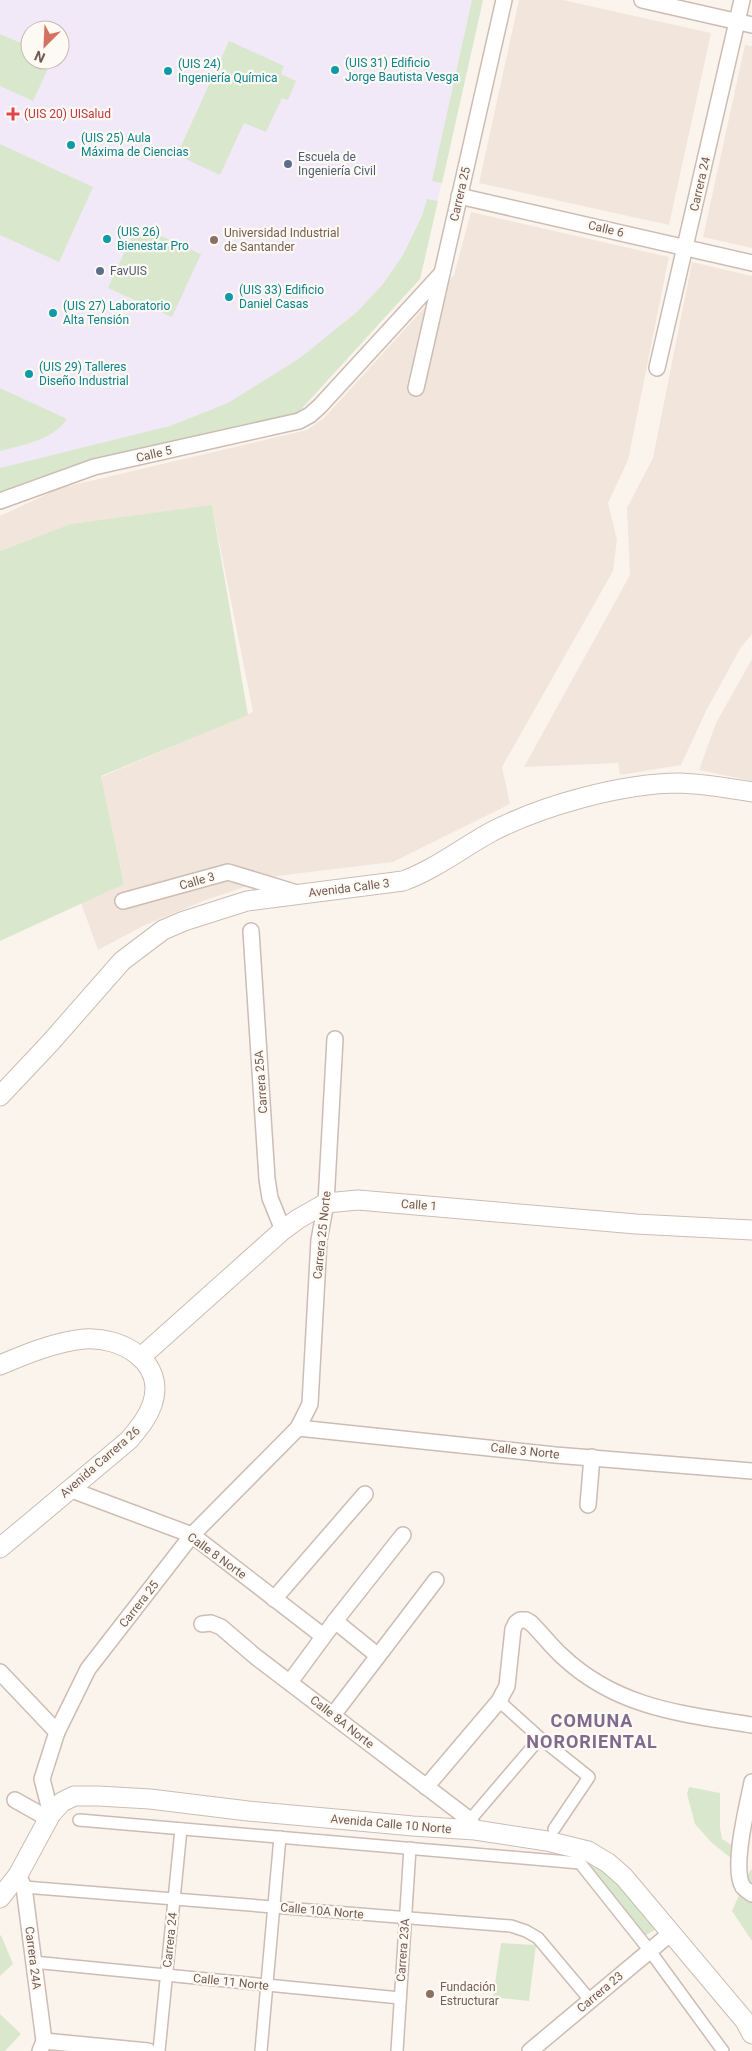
<svg xmlns="http://www.w3.org/2000/svg" width="752" height="2051" viewBox="0 0 752 2051" font-family="Roboto,sans-serif">
  <rect width="100%" height="100%" fill="#fbf4ed"/>
  <g fill="#f2e6dc">
    <path d="M519,0H563L711,33L669,225L479,183Z"/>
    <path d="M745,45L752,46V248L703,237Z"/>
    <path d="M471,212L669,257L628,460L608,503L617,540L613,571L502,767L510,804L393,862L277,876L203,901L143,926L98,950L81,903L124,883L101,777L253,712L212,506L70,524L0,551V516L60,488L307,430L324,418L454,275Z"/>
    <path d="M692,262L752,276V634L741,647L706,711L681,765L620,775L618,763L524,767L630,575L627,508L653,458Z"/>
    <path d="M752,659V781L699,770L716,723Z"/>
  </g>
  <path fill="#f1e9f8" fill-rule="evenodd" d="M0,0H483L420,279L295,416L0,497ZM30,30H60V60H30Z"/>
  <g fill="#d9e8cc">
    <path d="M472,0H483L442,183L432,181Z"/>
    <path d="M0,34L30,47V60H52L33,101L0,86Z"/>
    <path d="M229,41L284,66L281,74L296,81L288,100L282,98L266,132L244,123L220,175L177,155Z"/>
    <path d="M0,144L93,187L59,262L0,235Z"/>
    <path d="M427,199L438,201L420,279L295,416L0,497V468L170,426L228,403L300,358L357,312L383,284L403,255L422,216Z"/>
    <path d="M137,225L201,254L172,317L108,288Z"/>
    <path d="M0,388L67,419C53,440 23,445 0,451Z"/>
    <path d="M212,505L248,715L101,776L124,884L0,941V551L70,524Z"/>
    <path d="M689,1787L720,1793V1828L722,1839L735,1847L731,1858L712,1843L695,1824L687,1794Z"/>
    <path d="M592,1863L613,1876L657,1929L646,1935L591,1867Z"/>
    <path d="M751,1869L752,1870V1941L732,1911Z"/>
    <path d="M1,1935L13,1964L0,1976V1936Z"/>
    <path d="M501,1943L536,1945L529,2001L493,1997Z"/>
    <path d="M0,2014L21,2034L5,2051H0Z"/>
  </g>
  <g fill="none" stroke-linecap="round" stroke-linejoin="round">
    <g stroke="#ccbcb3" stroke-width="14">
      <g id="pedestrian">
        <path d="M499,1701L540,1738L589,1777L554,1829"/>
        <path d="M79,1820L580,1863L650,1951L723,2051"/>
        <path d="M470,1820L540,1738"/>
        <path d="M24,1887L511,1926L526,1931L538,1938L590,2000"/>
        <path d="M33,1962L400,1998"/>
        <path d="M159,2051L181,1829"/>
        <path d="M261,2051L280,1837"/>
        <path d="M397,2051L410,1848"/>
      </g>
    </g>
    <g stroke="#ccbcb3" stroke-width="18">
      <g id="minor">
        <path d="M642,0L752,25"/>
        <path d="M459,196L752,263"/>
        <path d="M657,368L742,0"/>
        <path d="M416,388L504,0"/>
        <path d="M0,501L94,467L299,421L310,415L320,406L442,273"/>
        <path d="M123,901L228,872L297,893"/>
        <path d="M251,931L267,1179L270,1198L283,1230"/>
        <path d="M298,1428L555,1455L752,1471"/>
        <path d="M69,1489L192,1535L323,1636"/>
        <path d="M588,1505L592,1457"/>
        <path d="M274,1599L365,1494"/>
        <path d="M335,1621L377,1655"/>
        <path d="M202,1624L211,1623L221,1627L256,1657L470,1820L475,1830"/>
        <path d="M0,1672L57,1732"/>
        <path d="M290,1682L335,1621L403,1535"/>
        <path d="M333,1715L436,1580"/>
        <path d="M752,1782C748,1804 731,1868 743,1887C745,1889 749,1892 752,1894"/>
        <path d="M426,1787L499,1701L507,1686L513,1629L516,1623L520,1620H526L531,1623C542,1634 551,1646 562,1656C617,1708 682,1714 752,1725"/>
        <path d="M15,1800L47,1818"/>
        <path d="M51,1814L42,1779L57,1732L88,1669L192,1535L298,1428L310,1404L319,1240L326,1203L335,1039"/>
        <path d="M18,1875L24,1887L44,2041L40,2051"/>
        <path d="M44,2041L148,2051"/>
        <path d="M530,2051L671,1933"/>
      </g>
    </g>
    <g stroke="#ccbcb3" stroke-width="21">
      <g id="tertiary">
        <path d="M0,1096L50,1043L122,961L163,930L184,921L247,901L403,881C436,869 463,847 493,831C544,805 623,783 680,783C704,784 729,788 752,792"/>
        <path d="M141,1357L283,1230L298,1219L326,1203L358,1200L636,1224L752,1230"/>
        <path d="M0,1365C26,1354 55,1342 84,1339C121,1336 167,1362 152,1405C147,1419 138,1429 129,1440L0,1548"/>
        <path d="M0,1898L18,1875L51,1814L62,1802L74,1796H98L150,1799L248,1811L413,1826L475,1830L547,1841L588,1851L608,1863L624,1877L745,2021L752,2034"/>
      </g>
    </g>
    <use href="#pedestrian" stroke="#fff" stroke-width="11"/>
    <use href="#minor" stroke="#fff" stroke-width="15"/>
    <use href="#tertiary" stroke="#fff" stroke-width="19"/>
  </g>
  <g fill="#0f9aa8" stroke="#fdf9f3" stroke-width="2">
    <circle cx="335" cy="70" r="5"/>
    <circle cx="168" cy="71" r="5"/>
    <circle cx="71" cy="145" r="5"/>
    <circle cx="107" cy="239" r="5"/>
    <circle cx="229" cy="297" r="5"/>
    <circle cx="53" cy="313" r="5"/>
    <circle cx="29" cy="374" r="5"/>
  </g>
  <path fill="#e0444e" stroke="#fdf9f3" stroke-width="2" d="M10.5 106.5h5v5h5v5h-5v5h-5v-5h-5v-5h5z"/>
  <g fill="#5c6f8a" stroke="#fdf9f3" stroke-width="2">
    <circle cx="288" cy="164" r="5"/>
    <circle cx="100" cy="271" r="5"/>
  </g>
  <g fill="#8d6e63" stroke="#fdf9f3" stroke-width="2">
    <circle cx="214" cy="240" r="5"/>
    <circle cx="430" cy="1994" r="5"/>
  </g>
  <g text-anchor="middle" stroke-width="4.5" stroke-linejoin="round" paint-order="stroke">
    <g font-size="12" fill="#0d838f" stroke="#fdf9f3" text-anchor="start">
      <text x="345" y="67">(UIS 31) Edificio<tspan x="345" dy="14">Jorge Bautista Vesga</tspan></text>
      <text x="178" y="68">(UIS 24)<tspan x="178" dy="14">Ingeniería Química</tspan></text>
      <text x="81" y="142">(UIS 25) Aula<tspan x="81" dy="14">Máxima de Ciencias</tspan></text>
      <text x="117" y="236">(UIS 26)<tspan x="117" dy="14">Bienestar Pro</tspan></text>
      <text x="239" y="294">(UIS 33) Edificio<tspan x="239" dy="14">Daniel Casas</tspan></text>
      <text x="63" y="310">(UIS 27) Laboratorio<tspan x="63" dy="14">Alta Tensión</tspan></text>
      <text x="39" y="371">(UIS 29) Talleres<tspan x="39" dy="14">Diseño Industrial</tspan></text>
    </g>
    <g font-size="12" fill="#be3a42" stroke="#fdf9f3" text-anchor="start">
      <text x="24" y="118">(UIS 20) UISalud</text>
    </g>
    <g font-size="12" fill="#4e5e75" stroke="#fdf9f3" text-anchor="start">
      <text x="298" y="161">Escuela de<tspan x="298" dy="14">Ingeniería Civil</tspan></text>
      <text x="110" y="275">FavUIS</text>
    </g>
    <g font-size="12" fill="#745b52" stroke="#fdf9f3">
      <text transform="translate(700 184) rotate(-77)" y="4">Carrera 24</text>
      <text transform="translate(460 194) rotate(-77)" y="4">Carrera 25</text>
      <text transform="translate(606 229) rotate(13)" y="4">Calle 6</text>
      <text transform="translate(154 454) rotate(-13)" y="4">Calle 5</text>
      <text transform="translate(197 881) rotate(-16)" y="4">Calle 3</text>
      <text transform="translate(349 888) rotate(-7)" y="4">Avenida Calle 3</text>
      <text transform="translate(261 1082) rotate(-94)" y="4">Carrera 25A</text>
      <text transform="translate(419 1205) rotate(4)" y="4">Calle 1</text>
      <text transform="translate(322 1235) rotate(-84)" y="4">Carrera 25 Norte</text>
      <text transform="translate(525 1451) rotate(6)" y="4">Calle 3 Norte</text>
      <text transform="translate(100 1462) rotate(-41)" y="4">Avenida Carrera 26</text>
      <text transform="translate(217 1556) rotate(36)" y="4">Calle 8 Norte</text>
      <text transform="translate(139 1604) rotate(-52)" y="4">Carrera 25</text>
      <text transform="translate(342 1722) rotate(38)" y="4">Calle 8A Norte</text>
      <text transform="translate(391 1824) rotate(5)" y="4">Avenida Calle 10 Norte</text>
      <text transform="translate(322 1911) rotate(5)" y="4">Calle 10A Norte</text>
      <text transform="translate(170 1940) rotate(-84)" y="4">Carrera 24</text>
      <text transform="translate(403 1950) rotate(-86)" y="4">Carrera 23A</text>
      <text transform="translate(33 1958) rotate(83)" y="4">Carrera 24A</text>
      <text transform="translate(231 1982) rotate(6)" y="4">Calle 11 Norte</text>
      <text transform="translate(600 1992) rotate(-40)" y="4">Carrera 23</text>
    </g>
    <g font-size="12" fill="#785e54" stroke="#fdf9f3" text-anchor="start">
      <text x="224" y="237">Universidad Industrial<tspan x="224" dy="14">de Santander</tspan></text>
      <text x="440" y="1991">Fundación<tspan x="440" dy="14">Estructurar</tspan></text>
    </g>
    <g font-size="18" font-weight="bold" letter-spacing="1" fill="#806a8f" stroke="#fdf9f3">
      <text x="592" y="1727">COMUNA<tspan x="592" dy="21">NORORIENTAL</tspan></text>
    </g>
  </g>
  <g transform="translate(45 45) rotate(204)"><circle r="24" fill="#fdf9f3" stroke="#c6bab3"/>
  <path d="M0-4L9 19L0 12L-9 19Z" fill="#d57361"/>
  <text y="-8" font-size="14" font-weight="bold" text-anchor="middle" fill="#745b52">N</text>
  </g>
</svg>
